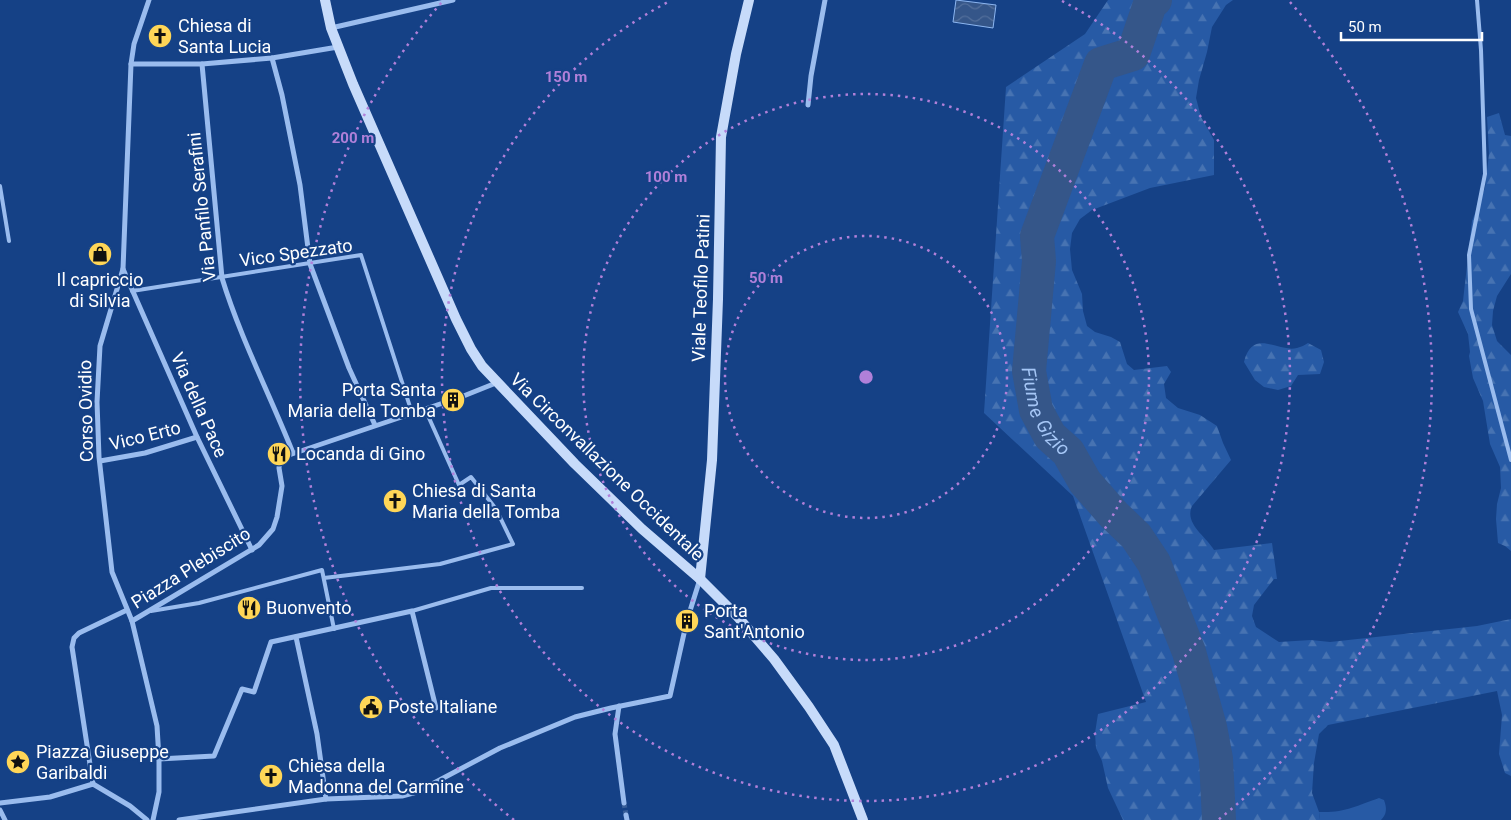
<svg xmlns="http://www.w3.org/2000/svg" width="1511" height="820" viewBox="0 0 1511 820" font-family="Roboto,sans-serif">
  <defs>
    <pattern id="forest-firs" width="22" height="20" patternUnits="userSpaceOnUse" patternTransform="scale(1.25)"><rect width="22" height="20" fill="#275aa5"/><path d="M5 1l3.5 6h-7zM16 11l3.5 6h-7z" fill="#4773b2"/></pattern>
    <pattern id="water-waves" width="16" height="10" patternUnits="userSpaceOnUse" patternTransform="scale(1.25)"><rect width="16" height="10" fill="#355689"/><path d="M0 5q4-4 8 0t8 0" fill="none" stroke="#536f9b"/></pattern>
  </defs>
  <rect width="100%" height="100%" fill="#154186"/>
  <path fill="#275aa5" d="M1379,798L1384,800C1387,808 1387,814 1381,820H1320L1319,812C1345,813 1356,806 1379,798Z"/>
  <g fill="url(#forest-firs)">
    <path d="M1108,0H1233L1226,5L1212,27L1207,52L1199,80L1196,98L1201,117L1214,140V175L1150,188L1092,210L1080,219L1072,233L1070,249L1072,270L1082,294L1083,311L1087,326L1095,332L1111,337L1120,342L1127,364L1134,370L1167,366L1171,372L1164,384L1166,398L1178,408L1200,415L1217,426L1223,443L1231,460L1192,506C1184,524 1206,536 1214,550L1272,543L1277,579H1274L1254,605L1252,616L1256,627L1279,642L1311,640L1330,642L1477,626L1511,619V776L1505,773L1499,754L1502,715L1497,691L1328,725L1319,734L1314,763L1312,793L1319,812L1320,820H1123L1108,788L1102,761L1096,748L1095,733L1098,714L1146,702L1073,496L984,413L1006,87L1085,34Z"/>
    <path d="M1499,113L1505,135L1511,136V274L1497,296L1493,311L1492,325L1497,341L1511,355V551L1505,546L1498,543L1496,519L1497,504L1501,488L1500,467L1490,444L1483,401L1473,378L1469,356L1470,352L1468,334L1458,312L1463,301L1472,221L1485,188L1489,154L1487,117Z"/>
    <path d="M1308,343L1321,350L1324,362L1320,374L1298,375L1291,386L1278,390L1264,387L1255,380L1244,362C1253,327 1278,353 1297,348C1301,347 1305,345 1308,343Z"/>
  </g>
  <path fill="url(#water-waves)" stroke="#8cb6f1" d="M956,0L996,5L993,28L953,22Z"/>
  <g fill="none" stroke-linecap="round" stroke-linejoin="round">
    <path stroke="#355689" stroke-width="34" id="s1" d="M1155,0L1150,4L1133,54L1101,64L1037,236L1039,261L1029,371L1036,410L1050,436L1068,452L1085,482L1114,515L1136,536L1154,563L1189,652L1210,727L1216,759L1219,820"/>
    <g stroke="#385e98" stroke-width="5" stroke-dasharray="5 2.5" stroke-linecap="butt">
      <path d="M446,402L461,397"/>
      <path d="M685,629L689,614"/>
      <path d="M624,803L626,815"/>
    </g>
    <g stroke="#9abcee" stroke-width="4">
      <path d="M1477,0L1481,50L1485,174L1469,255L1471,309L1511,460"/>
      <path d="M0,186L9,241"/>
      <path d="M132,291L361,255L412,413"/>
      <path d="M324,578L440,564L513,544L496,509L471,477L459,485L425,409"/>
      <path d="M151,611L199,603L322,570L334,629"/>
      <path d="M412,611L491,588H582"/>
    </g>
    <g stroke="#9abcee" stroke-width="5">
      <path d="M149,0L134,44L131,64L123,269L100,346L97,402L99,457L112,572L132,621L157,726L159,759V792L153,820"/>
      <path d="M331,28L453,0"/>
      <path d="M272,58L282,95L300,185L310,264L349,368L375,425"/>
      <path d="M131,64H202L272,58L338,47"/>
      <path d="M202,64L222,278C240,337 270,395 293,453"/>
      <path d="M808,105L811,76L825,0"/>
      <path d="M123,269L197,437L252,550"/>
      <path d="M461,397L496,383"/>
      <path d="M100,461L145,453L197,437"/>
      <path d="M689,614L700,579"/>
      <path d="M132,621L259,545L273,529L277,517L282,486L279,468L280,460L286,456L446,402"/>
      <path d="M296,637L317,734L326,799"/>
      <path d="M619,706L615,734L624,803"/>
      <path d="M159,759L214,756L242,689L254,692L271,642L412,611L436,708"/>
      <path d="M93,784L72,647L74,638L79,633L127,610"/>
      <path d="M0,803L50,797L93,784L130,806L147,820"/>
      <path d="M0,810L5,820"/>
      <path d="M626,815L627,820"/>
      <path d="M179,820L326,799L402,796L417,792L500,748L575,717L611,708L670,696L685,629"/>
    </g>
    <g stroke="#c7dbfa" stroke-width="10">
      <path d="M325,0L331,28L353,84L456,319L471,349L482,366L575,464L642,529L700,579L737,616L774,659L809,707L834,745L863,820"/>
      <path d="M700,579L712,460L718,299L721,137L736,54L749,0"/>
    </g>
  </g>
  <g fill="none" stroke="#b080d9" stroke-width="2.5" stroke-dasharray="2.5 5">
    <circle cx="866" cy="377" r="141"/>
    <circle cx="866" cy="377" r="283"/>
    <path d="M1062 1A424 424 0 1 1 670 1"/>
    <path d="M514 820A566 566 0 0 1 442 2M1290 2A566 566 0 0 1 1218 820"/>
  </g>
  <defs>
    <g id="church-disc" transform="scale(1.25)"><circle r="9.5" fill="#ffd657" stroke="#154186"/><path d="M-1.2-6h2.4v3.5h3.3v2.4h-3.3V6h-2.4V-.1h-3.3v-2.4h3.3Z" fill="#111"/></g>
    <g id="shop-disc" transform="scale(1.25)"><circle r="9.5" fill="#ffd657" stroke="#154186"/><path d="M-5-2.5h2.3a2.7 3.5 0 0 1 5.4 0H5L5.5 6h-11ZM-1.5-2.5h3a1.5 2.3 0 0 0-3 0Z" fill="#111"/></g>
    <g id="building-disc" transform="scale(1.25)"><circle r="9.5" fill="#ffd657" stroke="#154186"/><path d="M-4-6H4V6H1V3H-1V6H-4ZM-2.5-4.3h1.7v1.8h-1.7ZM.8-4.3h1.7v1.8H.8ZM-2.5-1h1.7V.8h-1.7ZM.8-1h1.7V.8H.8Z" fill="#111"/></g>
    <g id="restaurant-disc" transform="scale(1.25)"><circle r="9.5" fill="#ffd657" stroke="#154186"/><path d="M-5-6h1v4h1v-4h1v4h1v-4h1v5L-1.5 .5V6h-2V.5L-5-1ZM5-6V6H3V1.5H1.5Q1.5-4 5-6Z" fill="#111"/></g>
    <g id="civic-disc" transform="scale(1.25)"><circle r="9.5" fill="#ffd657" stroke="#154186"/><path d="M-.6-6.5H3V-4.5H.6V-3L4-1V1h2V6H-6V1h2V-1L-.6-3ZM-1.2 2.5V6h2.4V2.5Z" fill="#111"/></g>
    <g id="sight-disc" transform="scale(1.25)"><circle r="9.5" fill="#ffd657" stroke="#154186"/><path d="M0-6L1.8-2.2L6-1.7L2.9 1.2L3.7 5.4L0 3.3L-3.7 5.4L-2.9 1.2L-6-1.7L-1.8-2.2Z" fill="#111"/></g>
  </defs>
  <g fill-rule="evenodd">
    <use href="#church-disc" x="160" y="36"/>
    <use href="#shop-disc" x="100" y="254"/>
    <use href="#building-disc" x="453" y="400"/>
    <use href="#restaurant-disc" x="279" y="454"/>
    <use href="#church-disc" x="395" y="501"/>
    <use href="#restaurant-disc" x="249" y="608"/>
    <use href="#building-disc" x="687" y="621"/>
    <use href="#civic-disc" x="371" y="707"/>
    <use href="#sight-disc" x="18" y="762"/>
    <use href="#church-disc" x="271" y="776"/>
  </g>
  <g text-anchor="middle" stroke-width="4.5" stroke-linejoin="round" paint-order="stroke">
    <g font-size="18" fill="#fff" stroke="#154186" text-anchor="start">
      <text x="178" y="32">Chiesa di<tspan x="178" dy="21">Santa Lucia</tspan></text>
      <text x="100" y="286" text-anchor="middle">Il capriccio<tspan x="100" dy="21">di Silvia</tspan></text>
      <text x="436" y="396" text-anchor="end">Porta Santa<tspan x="436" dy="21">Maria della Tomba</tspan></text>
      <text x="296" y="460">Locanda di Gino</text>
      <text x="412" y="497">Chiesa di Santa<tspan x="412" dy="21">Maria della Tomba</tspan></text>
      <text x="266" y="614">Buonvento</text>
      <text x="704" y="617">Porta<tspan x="704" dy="21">Sant'Antonio</tspan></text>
      <text x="388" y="713">Poste Italiane</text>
      <text x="36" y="758">Piazza Giuseppe<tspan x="36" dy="21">Garibaldi</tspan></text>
      <text x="288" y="772">Chiesa della<tspan x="288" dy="21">Madonna del Carmine</tspan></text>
    </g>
    <g font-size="18" fill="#fff" stroke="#154186">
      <text transform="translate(202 207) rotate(-96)" y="6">Via Panfilo Serafini</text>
      <text transform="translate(296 253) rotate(-8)" y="6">Vico Spezzato</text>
      <text transform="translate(701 288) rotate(-88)" y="6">Viale Teofilo Patini</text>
      <text transform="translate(199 405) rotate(66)" y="6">Via della Pace</text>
      <text transform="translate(86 411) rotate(-91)" y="6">Corso Ovidio</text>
      <text transform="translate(145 436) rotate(-14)" y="6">Vico Erto</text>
      <text transform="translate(607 467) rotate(44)" y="6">Via Circonvallazione Occidentale</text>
      <text transform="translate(191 568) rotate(-32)" y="6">Piazza Plebiscito</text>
    </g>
    <g font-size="19" font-style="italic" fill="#a5c6f6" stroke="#154186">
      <text dy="7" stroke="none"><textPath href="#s1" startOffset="456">Fiume Gizio</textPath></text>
    </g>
  </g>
  <circle cx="866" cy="377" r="8" fill="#b080d9" stroke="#154186" stroke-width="2.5"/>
  <g font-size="15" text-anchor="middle" font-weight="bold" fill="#b080d9" stroke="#154186" stroke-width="4.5" stroke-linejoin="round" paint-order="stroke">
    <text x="566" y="82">150 m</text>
    <text x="353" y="143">200 m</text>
    <text x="666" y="182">100 m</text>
    <text x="766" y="283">50 m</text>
  </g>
  <path d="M1341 32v8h141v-8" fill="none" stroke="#ffffff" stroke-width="2.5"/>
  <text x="1348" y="32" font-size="15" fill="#ffffff" stroke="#154186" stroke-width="4" paint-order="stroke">50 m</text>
</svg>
